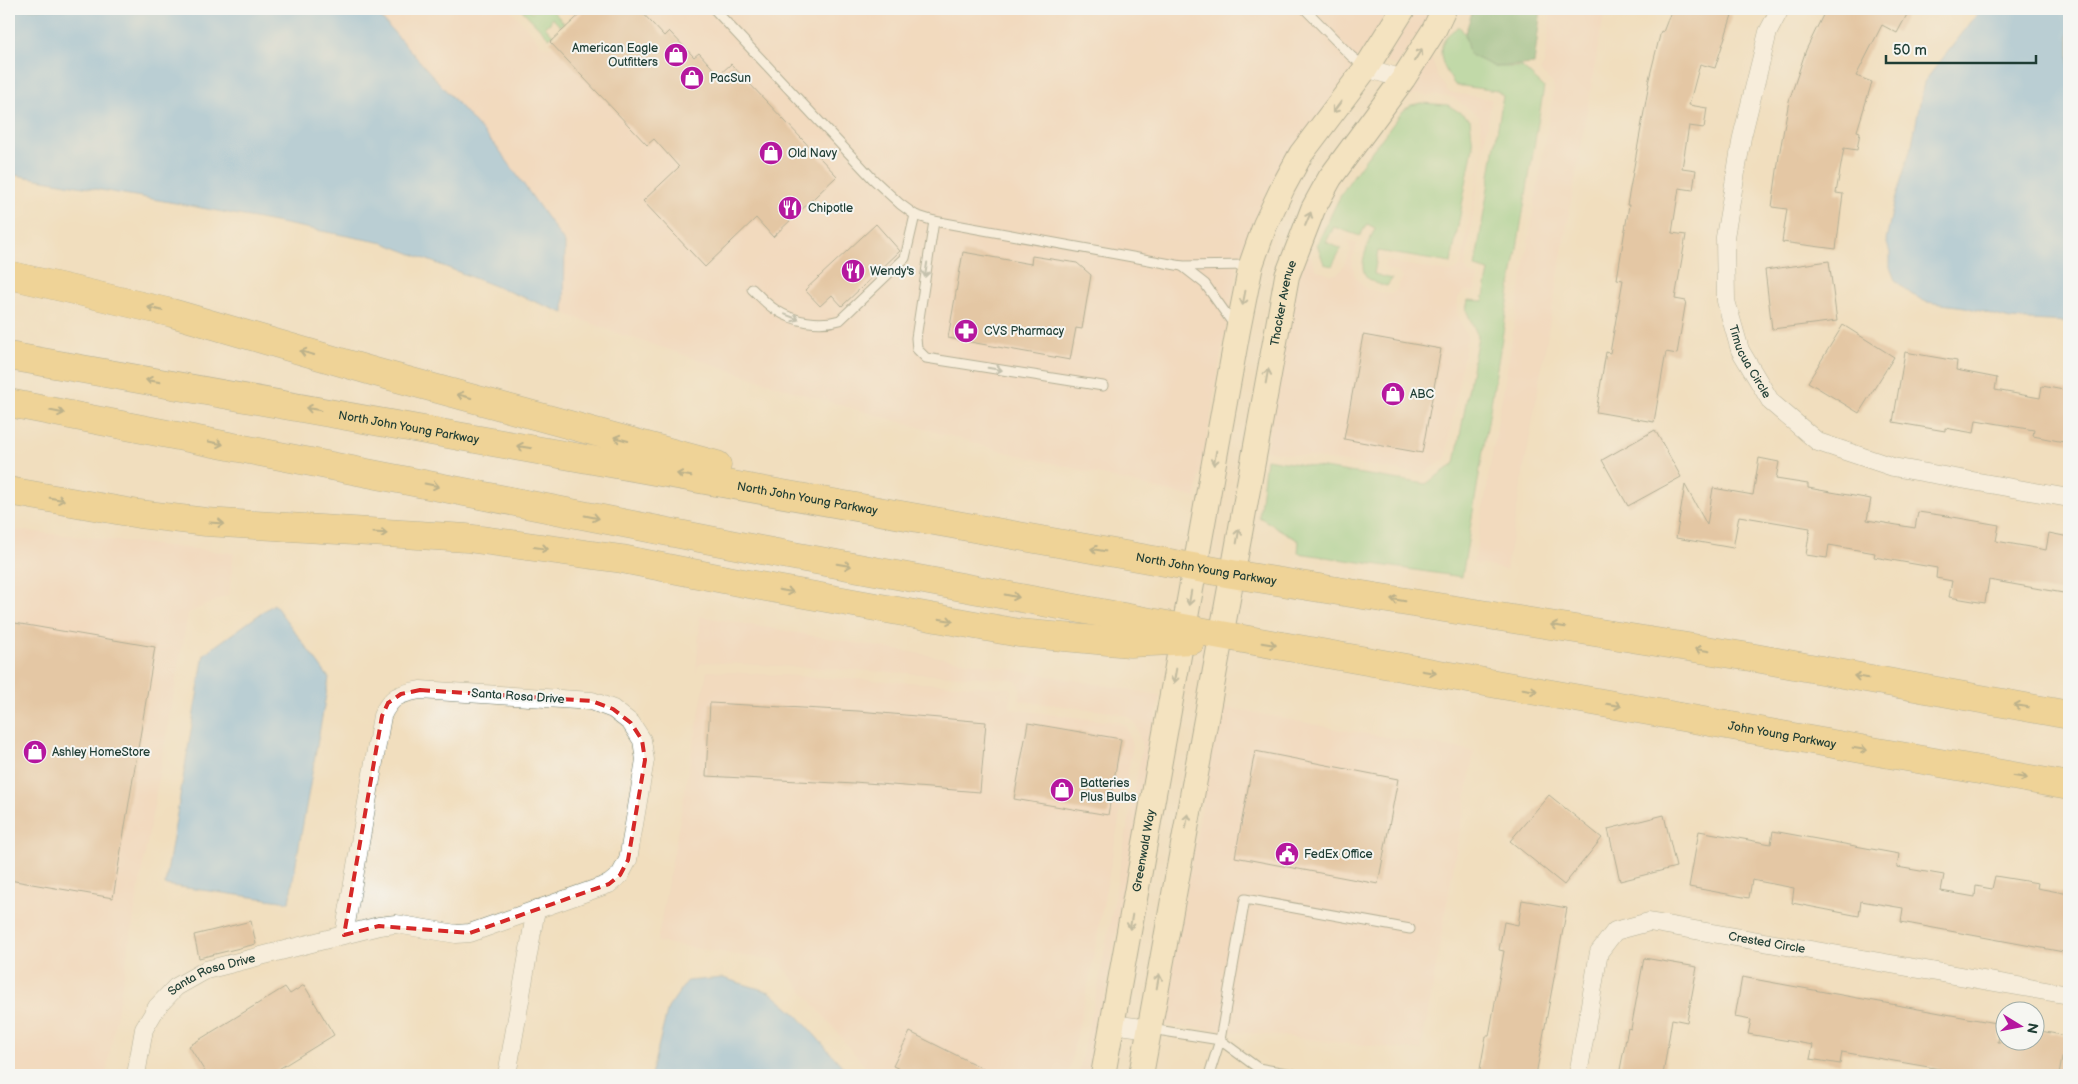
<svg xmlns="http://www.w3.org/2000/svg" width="2078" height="1084" viewBox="0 0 2078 1084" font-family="'Balsamiq Sans',sans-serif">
  <rect width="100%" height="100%" fill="#f6f6f2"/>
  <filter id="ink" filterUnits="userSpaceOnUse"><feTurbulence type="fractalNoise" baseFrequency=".02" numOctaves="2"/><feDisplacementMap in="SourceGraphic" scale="10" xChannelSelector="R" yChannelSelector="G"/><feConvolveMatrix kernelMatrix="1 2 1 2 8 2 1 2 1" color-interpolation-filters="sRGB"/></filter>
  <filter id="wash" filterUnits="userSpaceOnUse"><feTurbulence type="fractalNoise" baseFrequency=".0096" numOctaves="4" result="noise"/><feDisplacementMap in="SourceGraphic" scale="20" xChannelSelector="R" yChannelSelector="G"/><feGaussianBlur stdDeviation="1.12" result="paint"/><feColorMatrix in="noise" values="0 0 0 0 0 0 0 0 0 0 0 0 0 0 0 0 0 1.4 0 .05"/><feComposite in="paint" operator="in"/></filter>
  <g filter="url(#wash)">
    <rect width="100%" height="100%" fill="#f1debe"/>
    <g fill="#f3d4bf">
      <path d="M373,9H510L541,44L547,47L553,46L574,24L573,19L563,9H1389L1360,56H1358L1356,64L1272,182L1254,221L1236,269L1238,270L1226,328L1196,498L1010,453L806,395L614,332L564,313L565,243Z"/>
      <path d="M1416,9H1431L1423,25L1397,66L1384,62Z"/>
      <path d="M1551,9H1605L1506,570L1474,563L1554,89L1552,83L1540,71L1544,65Z"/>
      <path d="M1431,56L1437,75L1449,92L1492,99L1465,266L1468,273L1478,277L1475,292L1466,291L1461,294L1458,298L1457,313L1467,336L1446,458L1423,474L1266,450L1289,322H1291L1290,313L1298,279L1308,249L1316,269L1330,275L1337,274L1341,270L1351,250L1348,242L1339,238L1357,244L1352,259L1355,277L1366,289L1386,294H1392L1396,290L1402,278L1399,273L1385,268L1386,261L1450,272L1458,269L1461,265L1483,149L1479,116L1454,98L1448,96L1417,94L1408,97L1400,102L1408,91L1411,92L1414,83Z"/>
      <path d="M9,529L234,553L229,594L188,613L106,1075H9Z"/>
      <path d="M700,616L1160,695L1091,1075H1078L1100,977L1142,747L1136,724L1131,718L1118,713L1020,701V686L1017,682L1011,679L707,662L702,663L698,666L696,676Z"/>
      <path d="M707,671L1011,688L1010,709L1117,722L1126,726L1133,745L1090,975L1068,1075H872L778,961L657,942Z"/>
      <path d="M1220,706L1337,729L1474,751L1421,1051L1162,1024Z"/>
    </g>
    <g fill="#88d28f" stroke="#548862">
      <path d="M521,9H528L532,13L535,9H551L564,23L560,26L552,18L550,23L545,26L553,35L549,38Z"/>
      <path d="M1459,26L1465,34L1469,54L1495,67H1522L1544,87L1462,577L1298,553L1299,541L1259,517L1266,459L1426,484L1455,463L1478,336L1466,310L1468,300L1483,301L1489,271L1475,267L1503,96L1497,91L1455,85C1446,72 1436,56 1444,40C1446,35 1454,30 1459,26Z"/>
      <path d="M1421,103L1448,105L1470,119L1473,147L1451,263L1378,251L1374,274L1392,279L1387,286C1349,280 1365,253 1375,228L1367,224L1360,236L1334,227L1326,242L1341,249L1332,266L1324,264L1317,244C1328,223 1336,201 1349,182C1366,157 1385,135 1403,111L1411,105Z"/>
    </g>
    <path fill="#6eb47a" stroke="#467857" d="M1473,9H1541L1534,64L1495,67L1469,54L1465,34Z"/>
    <g fill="#79bbee" stroke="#4c7c91">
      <path d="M9,9H373L500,151L565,243L564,313L384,243L181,204L9,174Z"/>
      <path d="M1983,9H2069V322L2010,319L1965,307L1926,302L1911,294L1895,280L1890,267V253L1886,240L1893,207L1912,144L1924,82L1979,12Z"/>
      <path d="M274,604L329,678L289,902L165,885L204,654Z"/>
      <path d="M723,978L770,992L797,1015L850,1075H651L668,1008L687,981Z"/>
    </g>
    <g id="blocks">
      <g fill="#d6ab85">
        <path d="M586,9H639L664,36L669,31L694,57L699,53L719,75L731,64L837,176L773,237L756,218L705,267L643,201L679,167L654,139L647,145L550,42Z"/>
        <path d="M1672,9H1716L1732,15L1715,68L1700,64L1689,105L1707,108L1704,128L1689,126L1682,168L1696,170L1693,190L1679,188L1672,233L1686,235L1675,299L1686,301L1677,354L1666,352L1654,422L1596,412L1606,352L1610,353L1623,280L1617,279L1629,205H1627L1649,84L1648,83L1661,31L1663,32Z"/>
        <path d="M1826,9H1910L1897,33L1882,25L1856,76L1872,82L1857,131L1860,132L1857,150L1844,148L1836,193L1843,194L1836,249L1782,242L1787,209L1772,207L1779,156L1789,101L1806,50Z"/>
        <path d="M876,224L900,251L842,306L832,295L820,306L805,290Z"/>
        <path d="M963,252L1031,264L1032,256L1077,263L1091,275L1082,329L1076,328L1070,360L948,338Z"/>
        <path d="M1829,261L1837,321L1772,329L1765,270Z"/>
        <path d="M1843,325L1894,357L1859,413L1808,382Z"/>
        <path d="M1363,335L1441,349L1422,453L1344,439Z"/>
        <path d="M1905,352L1957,361L1956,370L1997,378L1995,390L2040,398L2042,386L2069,391V443L2033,436L2034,430L1976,420L1974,433L1945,428V431L1893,422Z"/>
        <path d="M1655,430L1681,477L1628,506L1602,460Z"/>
        <path d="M1759,458L1779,462L1776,479L1808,484V488L1871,499L1867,520L1915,528L1918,512L1947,516L1999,525L1996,541L2046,550L2049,533L2069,537V594L1989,580L1985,603L1949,597L1952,581L1936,578L1937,568L1874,557L1875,553L1829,545L1827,558L1806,555L1810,528L1739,516L1733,548L1676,538L1685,485L1707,525L1713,488L1753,495Z"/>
        <path d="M9,622L155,647L113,898L9,880Z"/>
        <path d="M710,703L858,711L986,722L980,792L854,782V784L706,776Z"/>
        <path d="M1028,723L1121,739L1108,815L1014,799Z"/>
        <path d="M1255,751L1398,779L1378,884L1235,857Z"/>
        <path d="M1549,795L1602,838L1564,885L1510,841Z"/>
        <path d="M1664,815L1676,867L1620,881L1608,829Z"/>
        <path d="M1699,831L1771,844L1773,831L1899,854L1897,867L1944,875L1941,891L1975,897L1976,886L1992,889L1995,876L2038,883L2037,888L2069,894V953L1901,922L1903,908L1861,901L1859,916L1792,903L1794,888L1752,880L1749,898L1689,887Z"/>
        <path d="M1522,900L1567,908L1536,1075H1479L1486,1036H1489L1504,951L1499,950L1504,922L1518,925Z"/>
        <path d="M251,921L256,944L199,958L194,935Z"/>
        <path d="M1644,958L1697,967L1687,1022L1672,1019L1663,1075H1619L1628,1028L1631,1029Z"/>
        <path d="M1742,977L2001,1024L1998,1042H2036V1030L2066,1036L2059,1075H1945L1946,1070L1842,1052L1840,1064L1810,1059L1813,1045L1748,1034L1751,1020L1735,1017Z"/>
        <path d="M304,985L334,1035L269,1075H207L189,1046L285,987L290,994Z"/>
        <path d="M910,1032L996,1075H912L893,1066Z"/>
      </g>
    </g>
  </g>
  <g filter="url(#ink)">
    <use href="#blocks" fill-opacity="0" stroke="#687564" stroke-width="1"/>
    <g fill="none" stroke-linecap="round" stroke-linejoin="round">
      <g stroke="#687564" stroke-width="11">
        <g id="lane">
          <path d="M714,9L873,179L900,204L915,215L934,221L1182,266L1249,265"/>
          <path d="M1305,9L1351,56L1366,68"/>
          <path d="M934,221L916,338L917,349L926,358L1103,386"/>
          <path d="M1182,266L1205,284L1234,325"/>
          <path d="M752,289C760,296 767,305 776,310C794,322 820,326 840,320L905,258L915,215"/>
          <path d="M1151,1029L1220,1040L1258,1068L1298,1075"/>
          <path d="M1209,1075L1220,1040L1245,899L1410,929"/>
        </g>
      </g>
      <g stroke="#687564" stroke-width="19">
        <g id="street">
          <path id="s1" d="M1780,9L1768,32L1742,137L1725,237L1726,301L1740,350L1771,402L1818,442L1893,467L2069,498"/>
          <path d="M1366,68L1403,79"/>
          <path d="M1112,1024L1150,1029"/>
          <path id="s2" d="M136,1075L144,1029L157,1007L176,987L206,970L379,926L396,924L456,934L470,933L609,884L620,875L628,860L645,760L642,740L631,723L613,709L592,701L420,690C399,694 391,696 382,716L344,935"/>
          <path d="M507,1075L536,909"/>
          <path id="s3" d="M1578,1075L1599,952L1615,931L1649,922L2069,995"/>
        </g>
      </g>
      <g stroke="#687564" stroke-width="26">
        <g id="secondary">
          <path id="s4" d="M1103,1075L1238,330L1251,265L1265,225L1283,187L1301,154L1366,68L1403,9"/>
          <path id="s5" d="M1141,1075L1287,276L1313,209L1330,178L1403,79L1434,30L1444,9"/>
        </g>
      </g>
      <g stroke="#687564" stroke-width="29">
        <g id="highway">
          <path d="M9,275L172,313L375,372L717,465"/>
          <path id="s6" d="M9,356L1232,574L1750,657L2069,715"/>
          <path id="s7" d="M9,403L761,550L1221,635L2069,786"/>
          <path d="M9,491L139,514L206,522L467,538L622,559L738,582L1019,633L1130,643L1192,640"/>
        </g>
      </g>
      <use href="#lane" stroke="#fff" stroke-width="9"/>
      <use href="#street" stroke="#fff" stroke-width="18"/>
      <use href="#secondary" stroke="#f8e8c3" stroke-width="24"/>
      <use href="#highway" stroke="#edc569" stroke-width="28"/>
    </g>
    <defs><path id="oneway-shaft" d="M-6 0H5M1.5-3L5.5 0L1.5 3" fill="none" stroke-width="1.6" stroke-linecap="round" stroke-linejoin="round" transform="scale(1.25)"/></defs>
    <g stroke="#8c927c">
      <use href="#oneway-shaft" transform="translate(1418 55) rotate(-58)"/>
      <use href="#oneway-shaft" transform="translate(1337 107) rotate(127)"/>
      <use href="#oneway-shaft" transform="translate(1308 219) rotate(-67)"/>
      <use href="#oneway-shaft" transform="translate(1244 298) rotate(101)"/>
      <use href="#oneway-shaft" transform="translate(1267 376) rotate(-80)"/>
      <use href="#oneway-shaft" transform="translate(1215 458) rotate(100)"/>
      <use href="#oneway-shaft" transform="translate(1238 536) rotate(-80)"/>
      <use href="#oneway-shaft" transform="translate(1190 598) rotate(100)"/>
      <use href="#oneway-shaft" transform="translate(1175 676) rotate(100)"/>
      <use href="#oneway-shaft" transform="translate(1187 821) rotate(-80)"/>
      <use href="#oneway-shaft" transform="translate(1131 922) rotate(100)"/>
      <use href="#oneway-shaft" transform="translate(1158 981) rotate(-80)"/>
    </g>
    <g stroke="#8f9e9a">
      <use href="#oneway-shaft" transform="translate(926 270) rotate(99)"/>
      <use href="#oneway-shaft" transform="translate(792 317) rotate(21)"/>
      <use href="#oneway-shaft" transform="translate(995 369) rotate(9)"/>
    </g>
    <g stroke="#7c7a4c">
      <use href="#oneway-shaft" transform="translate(155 309) rotate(-167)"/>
      <use href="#oneway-shaft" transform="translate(307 353) rotate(-164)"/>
      <use href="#oneway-shaft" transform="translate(153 381) rotate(-170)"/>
      <use href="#oneway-shaft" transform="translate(464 396) rotate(-165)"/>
      <use href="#oneway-shaft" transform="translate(313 409) rotate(-170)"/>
      <use href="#oneway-shaft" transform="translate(57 412) rotate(11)"/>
      <use href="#oneway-shaft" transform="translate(621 439) rotate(-165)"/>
      <use href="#oneway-shaft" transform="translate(216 443) rotate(11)"/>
      <use href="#oneway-shaft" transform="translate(524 447) rotate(-170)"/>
      <use href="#oneway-shaft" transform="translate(684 475) rotate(-170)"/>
      <use href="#oneway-shaft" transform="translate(432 485) rotate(11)"/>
      <use href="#oneway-shaft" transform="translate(57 499) rotate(10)"/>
      <use href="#oneway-shaft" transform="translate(592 517) rotate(11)"/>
      <use href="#oneway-shaft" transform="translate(217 523) rotate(4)"/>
      <use href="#oneway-shaft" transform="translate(380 533) rotate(3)"/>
      <use href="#oneway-shaft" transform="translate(541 548) rotate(8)"/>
      <use href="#oneway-shaft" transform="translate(1098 550) rotate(-170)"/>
      <use href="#oneway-shaft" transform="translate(844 565) rotate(10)"/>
      <use href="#oneway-shaft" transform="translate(786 591) rotate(10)"/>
      <use href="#oneway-shaft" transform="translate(1012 596) rotate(11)"/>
      <use href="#oneway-shaft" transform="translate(1398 600) rotate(-171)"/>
      <use href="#oneway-shaft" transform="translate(946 620) rotate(10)"/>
      <use href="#oneway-shaft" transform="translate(1558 626) rotate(-171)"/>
      <use href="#oneway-shaft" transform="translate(1269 644) rotate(10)"/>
      <use href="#oneway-shaft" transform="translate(1702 650) rotate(-171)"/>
      <use href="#oneway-shaft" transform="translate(1429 672) rotate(10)"/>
      <use href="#oneway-shaft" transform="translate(1861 677) rotate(-170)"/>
      <use href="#oneway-shaft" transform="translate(1530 690) rotate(10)"/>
      <use href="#oneway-shaft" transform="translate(1614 705) rotate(10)"/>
      <use href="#oneway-shaft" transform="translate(2021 706) rotate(-170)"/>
      <use href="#oneway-shaft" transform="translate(1860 749) rotate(10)"/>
      <use href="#oneway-shaft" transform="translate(2020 777) rotate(10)"/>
    </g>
  </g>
  <path d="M0 0H2078V1084H0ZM420,690L592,701L613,709L631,723L642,740L645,760L628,860L620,875L609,884L470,933L379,926L344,935L382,716L388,703L401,694Z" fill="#f1debe" fill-opacity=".55" fill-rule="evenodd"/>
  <path fill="none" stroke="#d62828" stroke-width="4" stroke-dasharray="10 6" stroke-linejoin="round" d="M420,690L592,701L613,709L631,723L642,740L645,760L628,860L620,875L609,884L470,933L379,926L344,935L382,716L388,703L401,694Z"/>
  <defs>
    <g id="shop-disc" transform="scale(1.25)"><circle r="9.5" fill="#b5179e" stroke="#f6f6f2"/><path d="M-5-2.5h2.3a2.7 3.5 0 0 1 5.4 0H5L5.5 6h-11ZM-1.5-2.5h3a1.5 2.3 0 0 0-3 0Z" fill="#fff"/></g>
    <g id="restaurant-disc" transform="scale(1.25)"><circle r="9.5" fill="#b5179e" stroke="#f6f6f2"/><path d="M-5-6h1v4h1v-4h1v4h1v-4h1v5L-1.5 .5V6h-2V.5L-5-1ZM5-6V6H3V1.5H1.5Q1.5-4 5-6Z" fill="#fff"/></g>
    <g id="pharmacy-disc" transform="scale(1.25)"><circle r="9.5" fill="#b5179e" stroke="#f6f6f2"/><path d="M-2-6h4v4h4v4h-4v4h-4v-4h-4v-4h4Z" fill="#fff"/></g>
    <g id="civic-disc" transform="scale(1.25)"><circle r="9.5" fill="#b5179e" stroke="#f6f6f2"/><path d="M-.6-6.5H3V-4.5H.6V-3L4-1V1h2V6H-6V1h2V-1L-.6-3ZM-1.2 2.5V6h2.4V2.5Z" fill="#fff"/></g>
  </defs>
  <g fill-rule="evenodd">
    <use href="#shop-disc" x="676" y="55"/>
    <use href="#shop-disc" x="692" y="78"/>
    <use href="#shop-disc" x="771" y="153"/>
    <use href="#restaurant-disc" x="790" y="208"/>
    <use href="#restaurant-disc" x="853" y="271"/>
    <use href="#pharmacy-disc" x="966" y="331"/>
    <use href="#shop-disc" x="1393" y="394"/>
    <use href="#shop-disc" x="35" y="752"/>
    <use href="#shop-disc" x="1062" y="790"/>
    <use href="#civic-disc" x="1287" y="854"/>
  </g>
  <g text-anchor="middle" stroke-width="4" stroke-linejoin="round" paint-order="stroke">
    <g font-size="12" fill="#1f3d34" stroke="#f6f6f2" text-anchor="start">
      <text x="658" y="52" text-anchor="end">American Eagle<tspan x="658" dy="14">Outfitters</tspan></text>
      <text x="710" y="82">PacSun</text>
      <text x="788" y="157">Old Navy</text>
      <text x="808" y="212">Chipotle</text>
      <text x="870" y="275">Wendy's</text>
      <text x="984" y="335">CVS Pharmacy</text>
      <text x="1410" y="398">ABC</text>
      <text x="52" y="756">Ashley HomeStore</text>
      <text x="1080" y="787">Batteries<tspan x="1080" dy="14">Plus Bulbs</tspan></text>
      <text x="1304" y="858">FedEx Office</text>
    </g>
    <g font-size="12" fill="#1f3d34" stroke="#f6f6f2">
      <text dy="4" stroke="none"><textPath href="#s5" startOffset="785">Thacker Avenue</textPath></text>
      <text dy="4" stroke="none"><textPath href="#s1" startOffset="365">Timucua Circle</textPath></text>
      <text dy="4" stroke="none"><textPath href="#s6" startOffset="406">North John Young Parkway</textPath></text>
      <text dy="4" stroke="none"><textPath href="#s6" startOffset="811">North John Young Parkway</textPath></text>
      <text dy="4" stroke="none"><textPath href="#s6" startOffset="1216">North John Young Parkway</textPath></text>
      <text transform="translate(518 696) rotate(4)" y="4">Santa Rosa Drive</text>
      <text dy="4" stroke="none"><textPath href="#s7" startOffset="1804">John Young Parkway</textPath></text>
      <text dy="4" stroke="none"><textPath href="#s4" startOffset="228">Greenwald Way</textPath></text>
      <text dy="4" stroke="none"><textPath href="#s3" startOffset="306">Crested Circle</textPath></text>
      <text dy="4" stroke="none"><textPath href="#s2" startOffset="138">Santa Rosa Drive</textPath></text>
    </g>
  </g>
  <rect width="2078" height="1084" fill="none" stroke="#f6f6f2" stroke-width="30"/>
  <g transform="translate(2020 1026) rotate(100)"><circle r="24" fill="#f6f6f2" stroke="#a0aca6"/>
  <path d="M0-4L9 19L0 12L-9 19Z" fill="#b5179e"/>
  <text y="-8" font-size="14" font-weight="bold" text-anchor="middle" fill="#1f3d34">N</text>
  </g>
  <path d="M1886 55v8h150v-8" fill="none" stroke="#1f3d34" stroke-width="2.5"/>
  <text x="1893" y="55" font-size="15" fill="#1f3d34" stroke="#f6f6f2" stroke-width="4" paint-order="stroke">50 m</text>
</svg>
